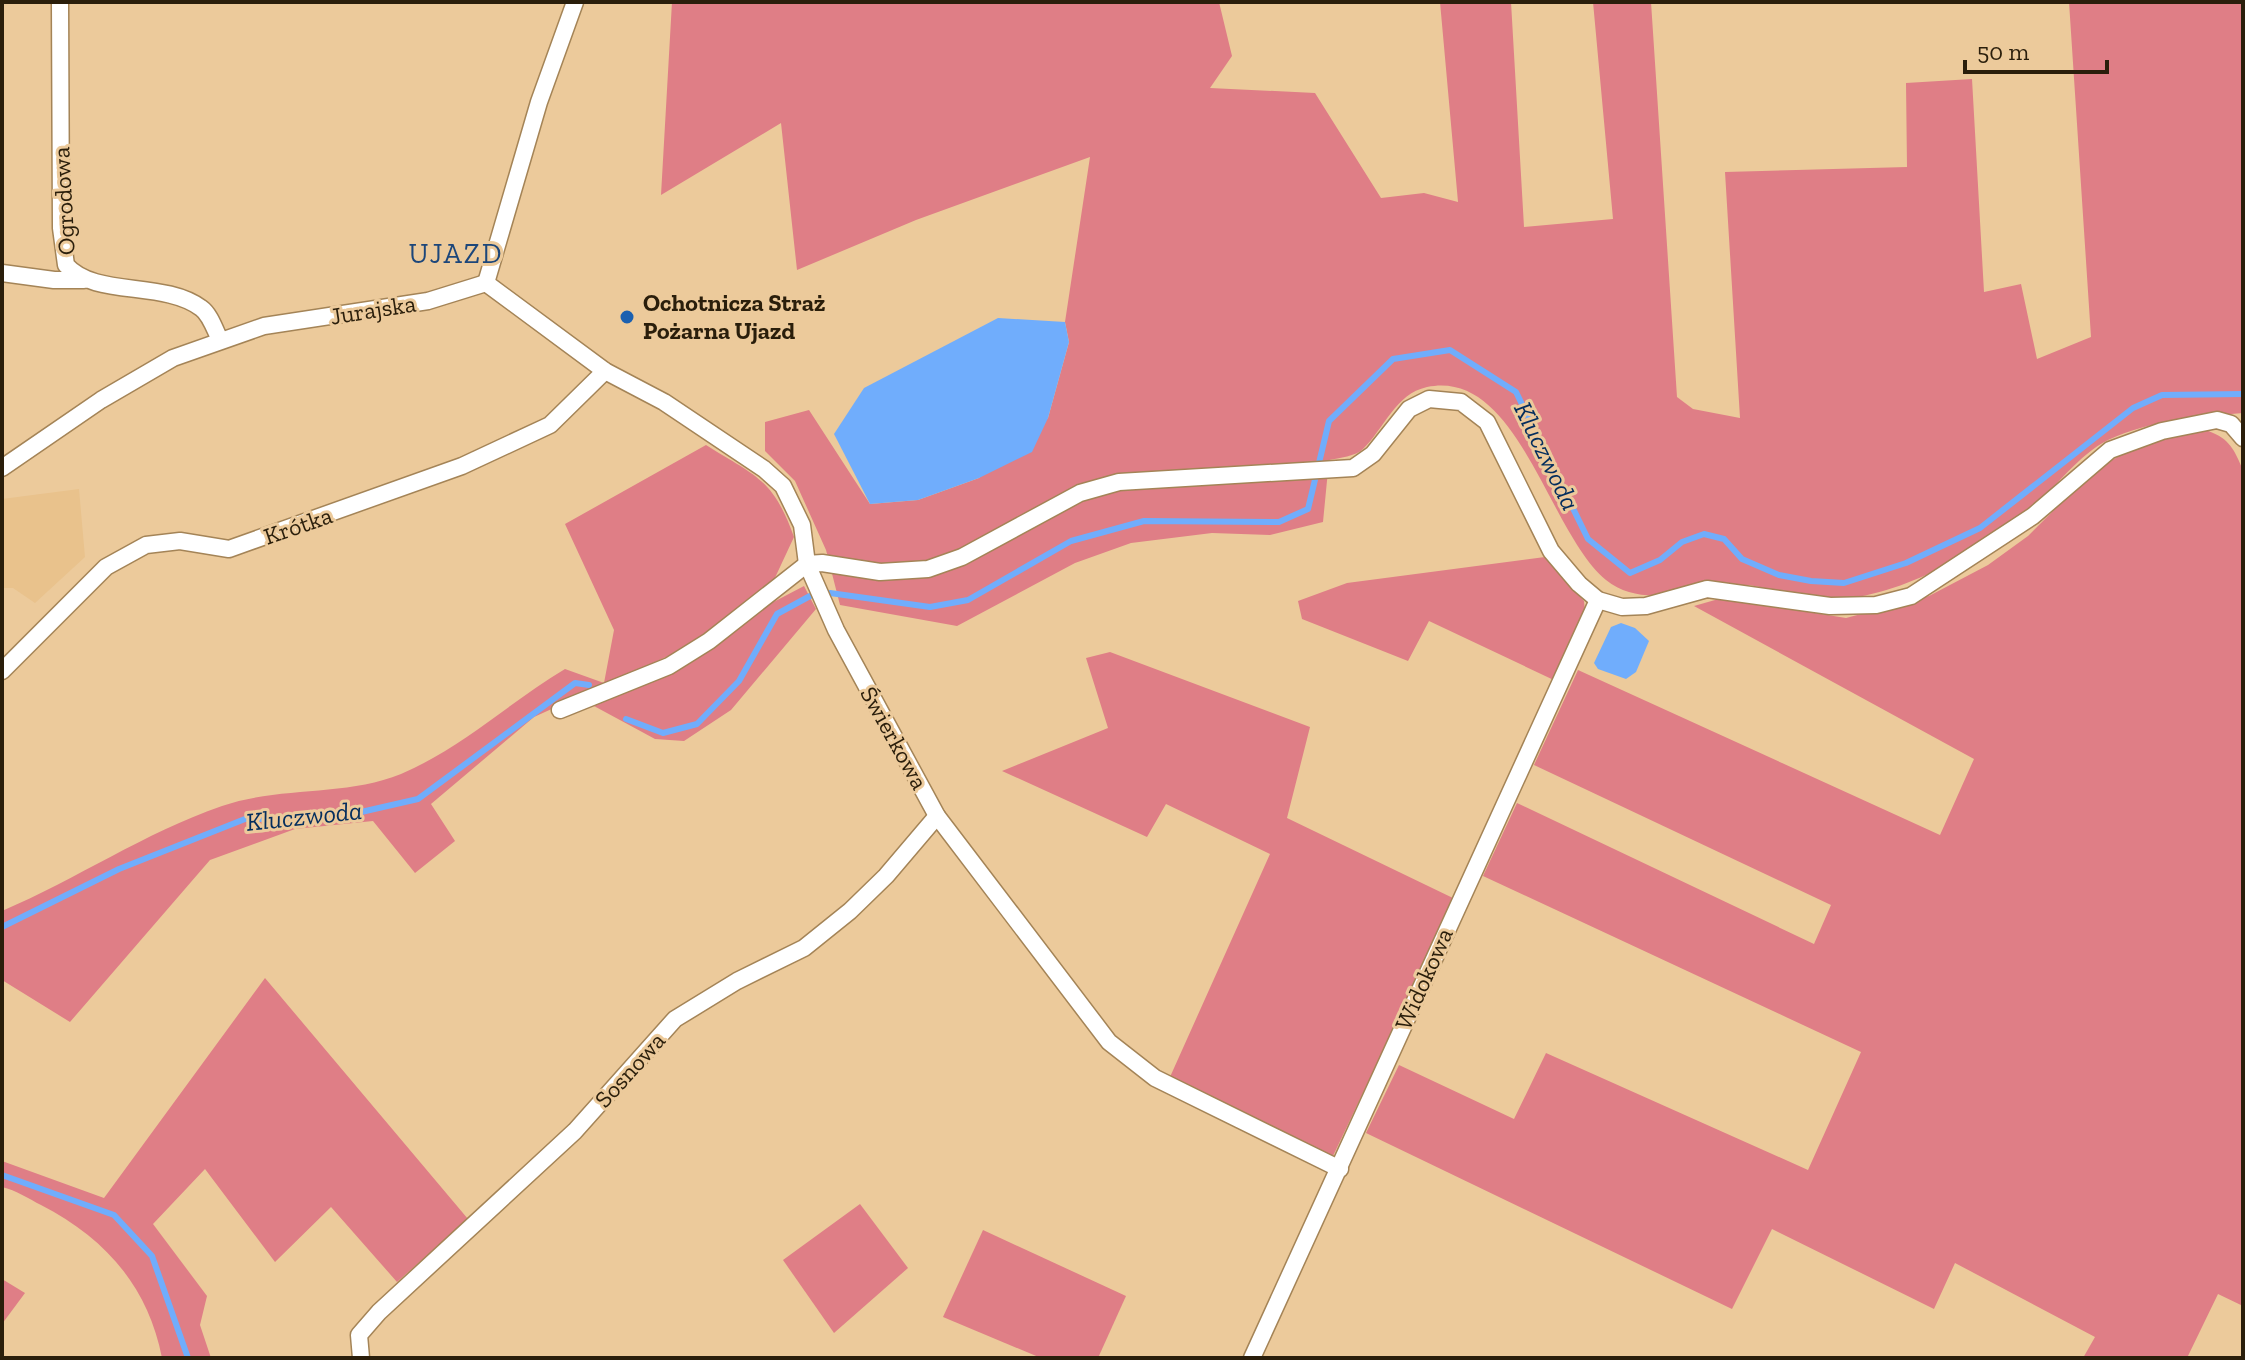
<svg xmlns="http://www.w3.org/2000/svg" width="2245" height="1360" viewBox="0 0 2245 1360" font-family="'Zilla Slab',serif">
  <rect width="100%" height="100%" fill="#ecca9b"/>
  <path fill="#e9c28c" d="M79,489L85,557L35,603L13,588H2V499Z"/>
  <g fill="#df7e86">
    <path d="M672,2H1219L1232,56L1210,88L1315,93L1381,198L1424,193L1458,202L1440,2H1511L1524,227L1613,219L1593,2H1651L1677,397L1693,409L1740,418L1725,172L1907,167L1906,83L1972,79L1984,292L2021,284L2037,359L2091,337L2069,2H2243V413C2196,417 2151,420 2108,440C2078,455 2056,488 2031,508C1972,557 1884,608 1805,599C1785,597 1766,586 1746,585C1701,584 1645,612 1606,580C1548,532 1518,368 1427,387C1395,394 1384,429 1363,449C1356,456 1339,458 1329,460L1323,522L1270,535L1212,533L1131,543L1075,563L957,626L840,605L826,550L795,481L765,451V422L809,410L870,504L918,500L979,478L1048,418L1069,342L1065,322L1090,157L916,220L797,270L781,123L661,195Z"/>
    <path d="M2205,430C2227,437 2233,446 2242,468L2243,1306L2218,1294L2187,1358H2083L2095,1337L1955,1263L1934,1309L1772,1229L1732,1309L1366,1133L1399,1065L1514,1119L1546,1053L1808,1170L1861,1052L1483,876L1517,803L1814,944L1831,905L1534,765L1578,670L1940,835L1974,759L1694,606L1722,598L1846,618L1929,596L1988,565L2028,536L2094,470L2143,443Z"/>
    <path d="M706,445C755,476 773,478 794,537L773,582L699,642L534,717L431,804L455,841L415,873L373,821L295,829L210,860L70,1022L2,980V911C77,879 144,833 222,806C279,786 344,797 401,774C460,749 510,702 565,669L604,683L614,630L565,524Z"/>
    <path d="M1545,557L1584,601L1586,622L1558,682L1429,621L1408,661L1302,619L1298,601L1347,583Z"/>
    <path d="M804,586L816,609L731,710L684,741L655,739L594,706L689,660L760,609Z"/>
    <path d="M1110,652L1310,727L1287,818L1455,899L1333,1156L1170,1077L1270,854L1166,804L1147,837L1002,771L1108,728L1086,658Z"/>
    <path d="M265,978L468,1219L397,1282L331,1207L275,1262L205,1169L153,1224L207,1296L200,1325L211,1358H162C148,1286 105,1238 41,1205C29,1199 16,1190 2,1187V1161L104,1198Z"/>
    <path d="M860,1204L908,1268L834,1333L783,1260Z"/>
    <path d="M983,1230L1126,1296L1098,1358H1041L943,1317Z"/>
    <path d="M2,1279L25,1293L2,1324Z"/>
  </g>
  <g fill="#70adfc">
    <path d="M998,318L1065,322L1069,342L1048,418L1032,452L979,478L918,500L870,504L834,434L864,388Z"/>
    <path d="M1621,623L1635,628L1649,641L1636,672L1626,679L1598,669L1594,663L1611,627Z"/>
  </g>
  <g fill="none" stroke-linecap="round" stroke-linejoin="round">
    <g stroke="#70adfc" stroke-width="6">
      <path d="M830,593L930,607L968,600L1071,541L1144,521L1279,522L1308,509L1329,421L1393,359L1450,350L1516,392L1588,539L1630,573L1660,560L1682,542L1704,534L1724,539L1742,559L1779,575L1811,581L1844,583L1906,563L1980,528L2133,408L2162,395L2243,394"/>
      <path d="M626,719L663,733L697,724L739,681L777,614L810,596"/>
      <path d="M2,927L119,869L245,819L335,818L418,799L575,683L589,685"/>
      <path d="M2,1175L114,1215L152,1256L188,1358"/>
    </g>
    <g stroke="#a48457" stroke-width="19">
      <g id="street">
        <path d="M60,2L61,228L66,265C95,298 163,280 201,308C210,314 215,330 220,340"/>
        <path d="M2,273L54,280H84"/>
        <path d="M486,283L605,371L664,402L764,469L783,486L802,525L807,564L836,630L937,816L1109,1042L1155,1078L1340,1169"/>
        <path d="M486,283L539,102L575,2"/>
        <path d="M2,468L101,400L173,358L264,326L428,301L486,283"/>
        <path d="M2,671L106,567L146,545L180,541L229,549L462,466L550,425L605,371"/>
        <path d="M560,710L669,666L709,641L807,564L822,563L880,572L928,569L962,557L1080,493L1119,482L1353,468L1373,454L1409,409L1429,399L1461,402L1487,422L1551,551L1579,584L1598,600L1622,607L1646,606L1707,589L1830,606L1876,605L1911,596L2033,516L2110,450L2162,431L2217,420L2231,424L2243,438"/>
        <path d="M361,1358L359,1335L379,1312L575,1131L675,1019L737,981L804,948L850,911L886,876L937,816"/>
        <path d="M1252,1358L1598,600"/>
      </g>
    </g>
    <use href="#street" stroke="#fff" stroke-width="16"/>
  </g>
  <circle fill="#1b60b0" stroke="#ecca9b" stroke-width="3" cx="627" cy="317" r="8"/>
  <g text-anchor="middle" stroke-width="6" stroke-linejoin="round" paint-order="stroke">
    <g font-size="24" fill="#2a1e0b" stroke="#ecca9b">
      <text transform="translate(64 201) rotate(-93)" y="8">Ogrodowa</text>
      <text transform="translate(373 310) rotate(-9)" y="8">Jurajska</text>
      <text transform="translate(298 526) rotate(-19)" y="8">Krótka</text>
      <text transform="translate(894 738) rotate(61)" y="8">Świerkowa</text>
      <text transform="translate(1424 979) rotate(-66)" y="8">Widokowa</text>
      <text transform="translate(630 1070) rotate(-48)" y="8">Sosnowa</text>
    </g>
    <g font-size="24" font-weight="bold" fill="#2a1e0b" stroke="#ecca9b" text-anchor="start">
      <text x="643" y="311">Ochotnicza Straż<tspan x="643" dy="28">Pożarna Ujazd</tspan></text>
    </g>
    <g font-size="26" font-style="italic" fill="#032d5d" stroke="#ecca9b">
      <text transform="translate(1547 456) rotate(64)" y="9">Kluczwoda</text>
      <text transform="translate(304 816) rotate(-6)" y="9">Kluczwoda</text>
    </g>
    <g font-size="28" letter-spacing="2" fill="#1c467a" stroke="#ecca9b">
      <text x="456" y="263">UJAZD</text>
    </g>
  </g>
  <rect width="2245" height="1360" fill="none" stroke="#2a1e0b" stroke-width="8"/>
  <path d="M1965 60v12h142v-12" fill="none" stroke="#2a1e0b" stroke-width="4"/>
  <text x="1977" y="60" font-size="24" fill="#2a1e0b" stroke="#ecca9b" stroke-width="6" paint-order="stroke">50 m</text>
</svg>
